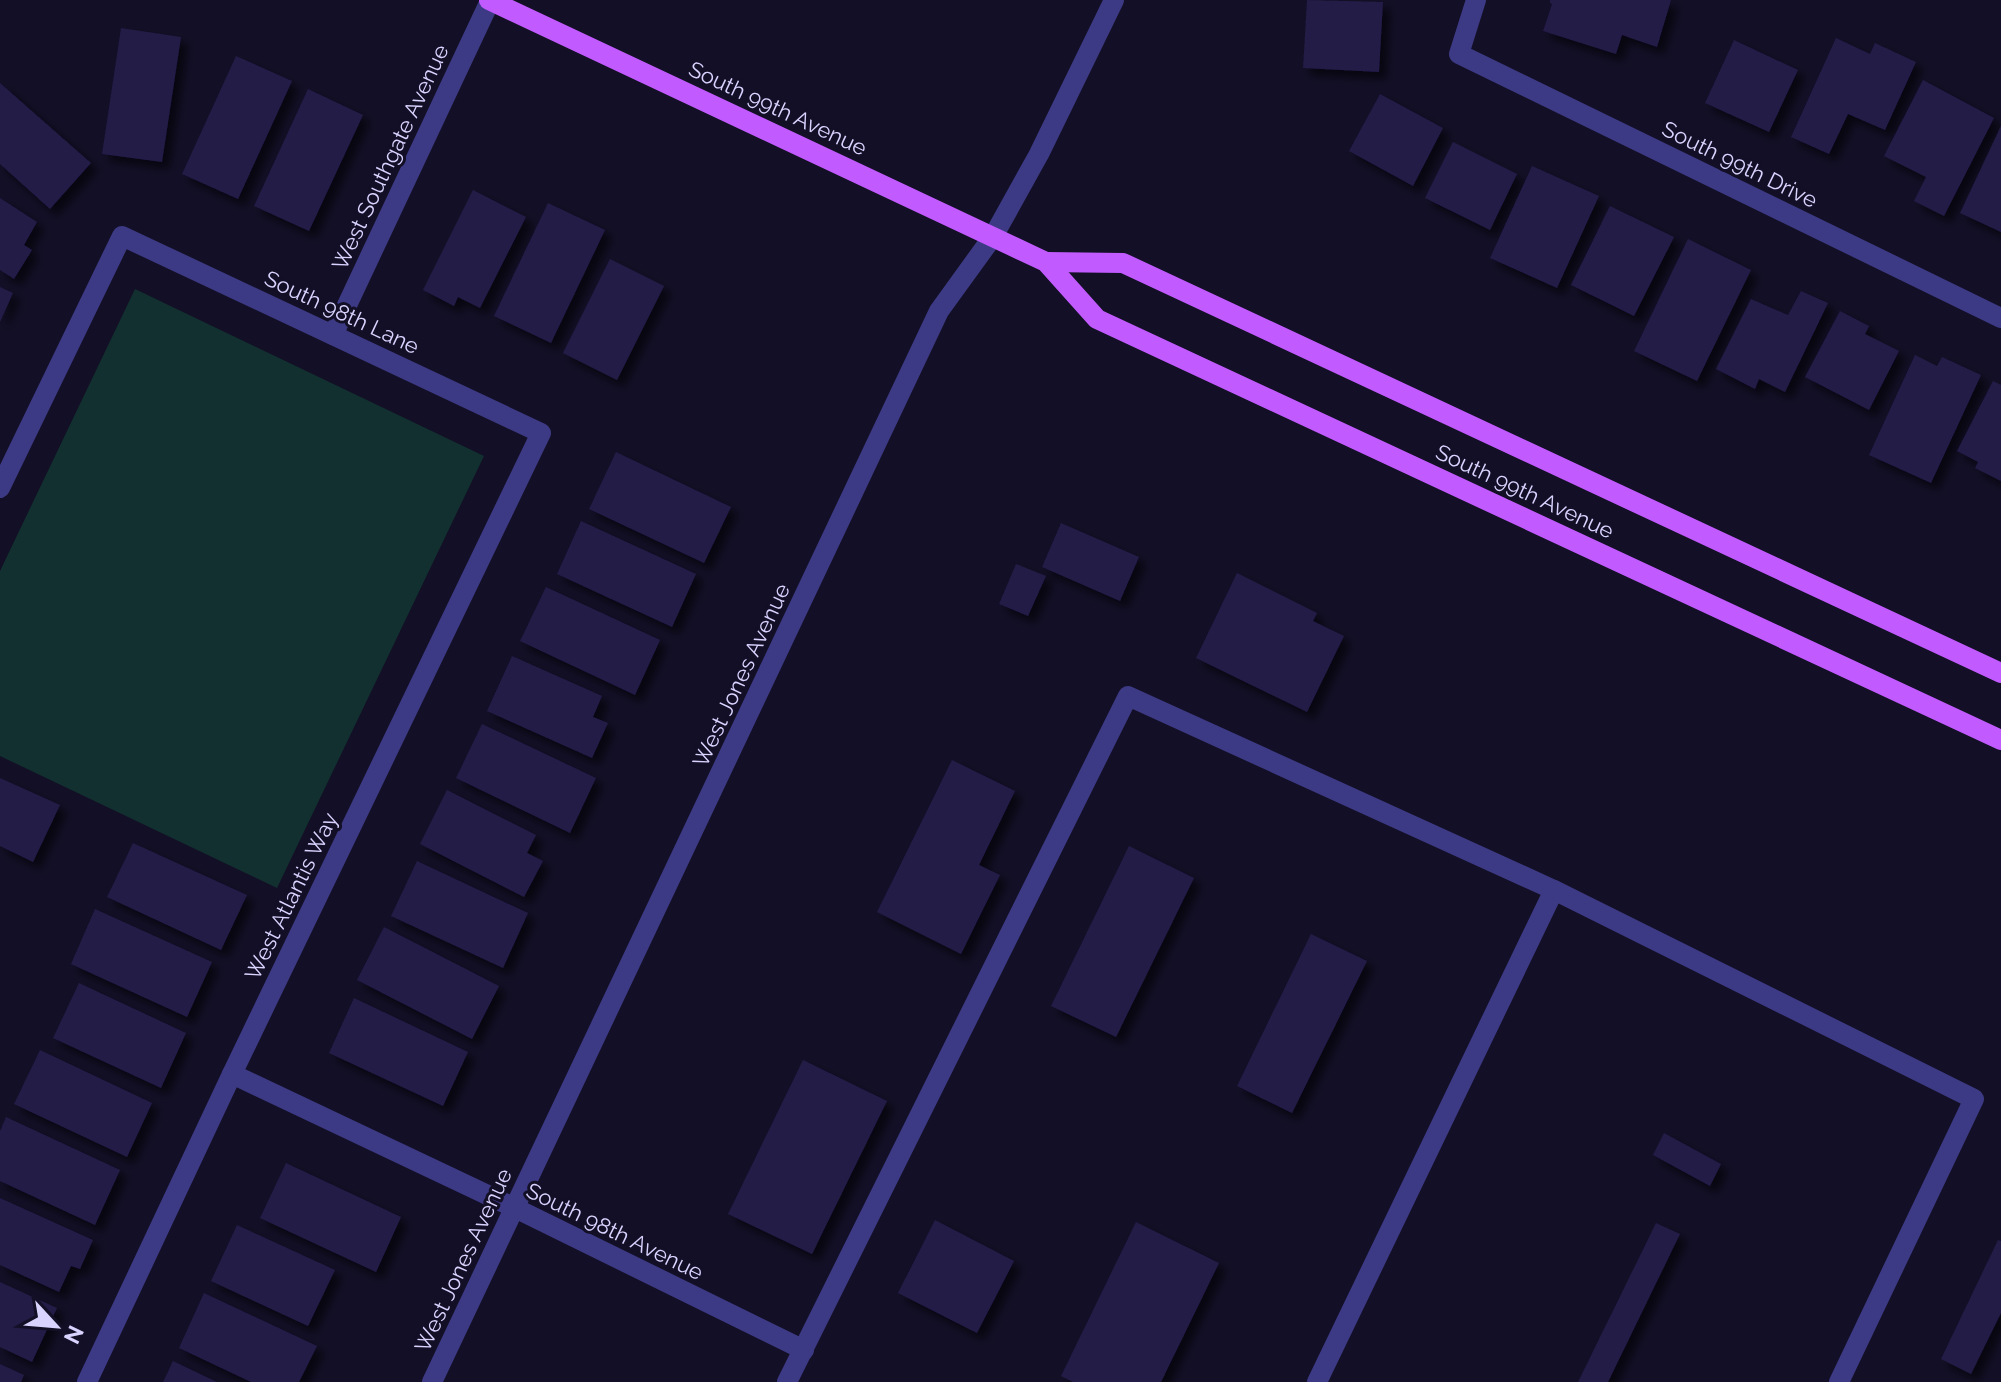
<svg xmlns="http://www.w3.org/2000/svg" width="2001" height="1382" viewBox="0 0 2001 1382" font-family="Raleway,sans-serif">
  <defs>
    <filter id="shadow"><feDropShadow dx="7" dy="7" stdDeviation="4" flood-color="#0009"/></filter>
  </defs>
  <rect width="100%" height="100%" fill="#130f26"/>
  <path fill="#12302f" d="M135,289L484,456L277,888L0,756V571Z"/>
  <g fill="#241b47" filter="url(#shadow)">
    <path d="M1307,0L1383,2L1379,72L1303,68Z"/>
    <path d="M1550,0H1671L1657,47L1622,35L1616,54L1543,31L1552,4L1550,3Z"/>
    <path d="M121,28L181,37L162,162L102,154Z"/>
    <path d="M1836,38L1870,54L1875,43L1916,62L1885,130L1848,114L1829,154L1791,137Z"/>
    <path d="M1734,40L1798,70L1769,132L1705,103Z"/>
    <path d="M236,56L292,81L238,199L182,174Z"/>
    <path d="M1923,80L1994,118L1944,216L1914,201L1926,177L1884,156Z"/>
    <path d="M0,83L91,163L50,209L0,164Z"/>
    <path d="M308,89L363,115L309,231L254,206Z"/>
    <path d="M1380,94L1443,128L1413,186L1349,151Z"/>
    <path d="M2001,126V232L1960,213Z"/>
    <path d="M1453,142L1517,174L1490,230L1425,198Z"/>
    <path d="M1532,166L1599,196L1557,288L1490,258Z"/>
    <path d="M473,190L526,217L480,308L458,297L454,306L423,290Z"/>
    <path d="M0,198L37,222L24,245L32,250L14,279L0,270Z"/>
    <path d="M548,203L605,230L551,343L494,316Z"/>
    <path d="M1610,206L1674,237L1634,316L1571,285Z"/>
    <path d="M1688,239L1751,270L1697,381L1634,351Z"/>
    <path d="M610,259L664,286L617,380L563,353Z"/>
    <path d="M0,287L13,293L0,322Z"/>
    <path d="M1801,291L1828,303L1785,392L1759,379L1755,389L1716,369L1751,299L1788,315Z"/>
    <path d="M1840,311L1869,326L1865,334L1899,351L1869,410L1805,377Z"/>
    <path d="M1915,355L1937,366L1942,357L1981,375L1931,483L1869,455Z"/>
    <path d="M1993,381L2001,385V481L1975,468L1978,462L1957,451Z"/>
    <path d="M616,452L731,507L704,563L589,509Z"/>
    <path d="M581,521L696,574L672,627L557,574Z"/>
    <path d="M1061,523L1139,557L1120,601L1042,567Z"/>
    <path d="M1016,564L1046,576L1028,616L999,604Z"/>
    <path d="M1237,573L1317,613L1313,621L1344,636L1307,712L1196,658Z"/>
    <path d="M546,587L660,640L635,695L520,641Z"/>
    <path d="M512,656L602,696L593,717L608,723L592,758L487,711Z"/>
    <path d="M482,724L596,778L570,833L456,778Z"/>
    <path d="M952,760L1015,791L979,865L1000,875L961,954L877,912Z"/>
    <path d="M0,778L60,805L33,862L0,846Z"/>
    <path d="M447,790L536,835L527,853L543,861L524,897L420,844Z"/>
    <path d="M133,843L247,895L221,950L107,897Z"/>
    <path d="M1129,846L1194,878L1116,1037L1051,1006Z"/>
    <path d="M417,861L528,913L503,968L391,916Z"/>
    <path d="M95,909L212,962L187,1017L71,964Z"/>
    <path d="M384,927L499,986L472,1039L357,980Z"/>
    <path d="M1311,934L1367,961L1292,1113L1237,1086Z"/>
    <path d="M79,983L186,1033L161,1088L53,1038Z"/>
    <path d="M354,998L468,1052L443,1106L329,1053Z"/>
    <path d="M40,1050L152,1103L127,1157L14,1104Z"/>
    <path d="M803,1060L887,1101L812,1254L728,1214Z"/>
    <path d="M6,1117L120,1170L95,1225L0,1181V1131Z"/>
    <path d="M1664,1133L1721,1164L1710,1186L1653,1155Z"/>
    <path d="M286,1163L401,1217L376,1272L260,1218Z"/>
    <path d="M0,1198L93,1240L80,1269L71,1266L59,1292L0,1265Z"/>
    <path d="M935,1220L1014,1261L977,1333L898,1293Z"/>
    <path d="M1136,1222L1219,1263L1161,1382H1073L1061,1376Z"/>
    <path d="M1656,1223L1680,1234L1608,1382H1578Z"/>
    <path d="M237,1225L335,1270L308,1326L211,1281Z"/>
    <path d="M1998,1240L2001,1241V1313L1971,1374L1941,1359Z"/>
    <path d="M0,1282L57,1308L32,1362L0,1347Z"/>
    <path d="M204,1293L317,1346L299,1382H251L179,1348Z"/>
    <path d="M173,1361L217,1382H163Z"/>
    <path d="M0,1364L24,1375L21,1382H0Z"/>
  </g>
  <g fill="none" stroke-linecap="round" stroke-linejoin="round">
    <g stroke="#3d3a85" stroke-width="20">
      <path d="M1476,0L1459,54L2001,318"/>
      <path d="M333,335L490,1"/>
      <path d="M0,488L122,236L541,433L232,1074L87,1382"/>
      <path d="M232,1074L515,1208L804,1350"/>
      <path d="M432,1382L939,311L994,235L1039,154L1114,0"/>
      <path d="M787,1382L1128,696L1554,890L1974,1099L1839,1382"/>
      <path d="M1317,1382L1554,890"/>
    </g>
    <g stroke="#c25bff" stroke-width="20">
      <path d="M489,0L1046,262L1097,319L2001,740"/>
      <path d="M1046,262L1123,263L2001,673"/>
    </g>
  </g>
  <g text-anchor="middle" stroke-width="6" stroke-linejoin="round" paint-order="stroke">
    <g font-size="22" fill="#d9d4ff" stroke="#130f26">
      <text transform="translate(778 108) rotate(25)" y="8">South 99th Avenue</text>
      <text transform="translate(390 157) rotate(-65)" y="8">West Southgate Avenue</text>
      <text transform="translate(1740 164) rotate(26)" y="8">South 99th Drive</text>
      <text transform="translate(342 312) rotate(25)" y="8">South 98th Lane</text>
      <text transform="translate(1525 491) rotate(25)" y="8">South 99th Avenue</text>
      <text transform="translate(741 675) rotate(-65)" y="8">West Jones Avenue</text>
      <text transform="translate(291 896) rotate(-64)" y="8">West Atlantis Way</text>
      <text transform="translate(615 1231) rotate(26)" y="8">South 98th Avenue</text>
      <text transform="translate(463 1260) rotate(-65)" y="8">West Jones Avenue</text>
    </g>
  </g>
  <g transform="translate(56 1326) rotate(116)" stroke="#130f26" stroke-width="6" paint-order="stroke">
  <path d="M0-6L14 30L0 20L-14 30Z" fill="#d9d4ff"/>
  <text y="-12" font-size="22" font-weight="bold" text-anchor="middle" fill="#d9d4ff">N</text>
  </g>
</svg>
